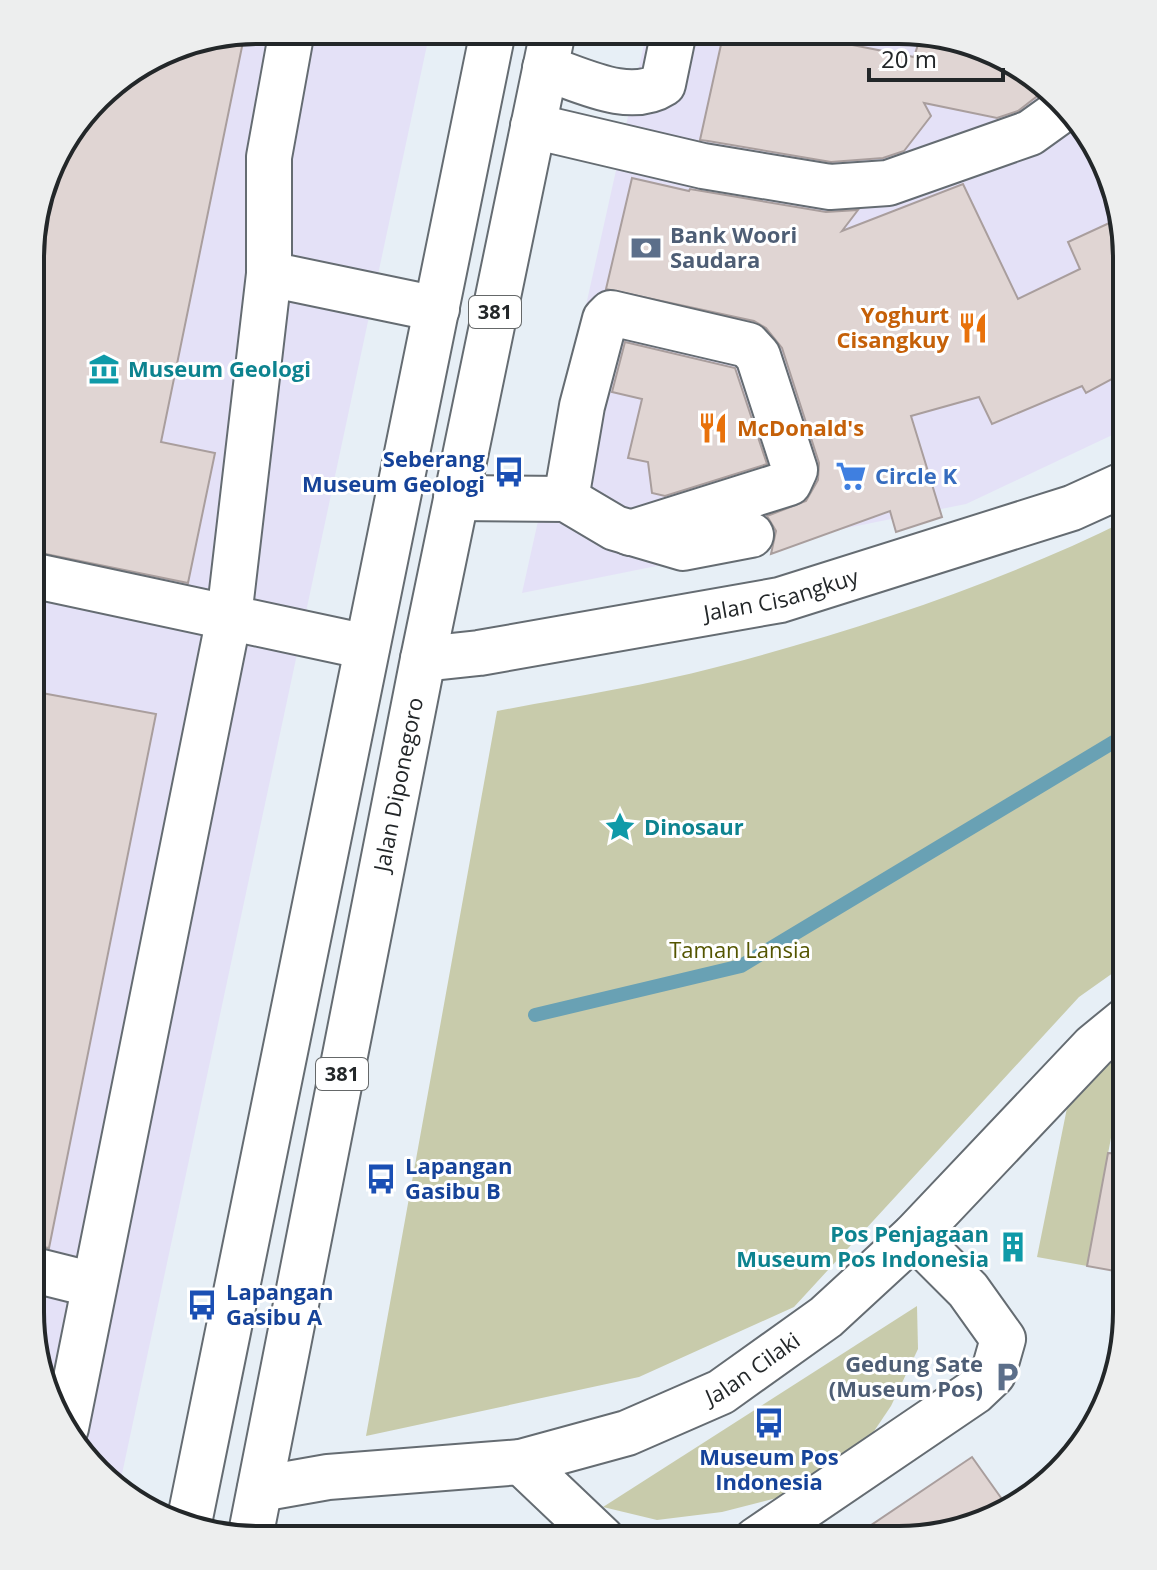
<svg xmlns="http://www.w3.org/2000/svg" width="1157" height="1570" viewBox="0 0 1157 1570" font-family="'Open Sans',sans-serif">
  <rect width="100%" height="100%" fill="#e7eff6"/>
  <g fill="#e4e1f7">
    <path d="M258,30L430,31L119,1488L54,1413L30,1313L32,228L60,144L108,86L184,42Z"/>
    <path d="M647,31L929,32L1026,69L1103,157L1127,257V428L966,504L522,593Z"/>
  </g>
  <g fill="#c8cbab">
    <path d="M1127,520V963L1079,997L794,1307L639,1377L366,1436L497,711C570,697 645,686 717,667C856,631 998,584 1127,520Z"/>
    <path d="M1127,1041V1129L1113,1127L1087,1266L1037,1257L1069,1098Z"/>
    <path d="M917,1306L918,1349L891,1406L858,1455L804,1491L722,1512L657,1520L603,1507Z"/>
  </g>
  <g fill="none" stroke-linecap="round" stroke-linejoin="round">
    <path stroke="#69a1b4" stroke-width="14" d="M535,1015L741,966L1127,734"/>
  </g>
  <g fill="#e0d5d3" stroke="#a99e9d" stroke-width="2">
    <path d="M724,31L786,32L914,57L922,32H929L1026,69L1045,90L1018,111L997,118L924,103L931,116L904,151L883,158L831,162L708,141L700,140Z"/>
    <path d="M245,32L161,442L215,453L188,583L31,551L32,296L64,140L108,86L184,42Z"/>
    <path d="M632,178L689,191L690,189L826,212L858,210L842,231L963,184L1018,299L1080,269L1068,242L1118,219L1127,257V371L1086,393L1082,386L992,424L979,397L911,416L942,517L896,532L890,511L771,554L776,531L767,516L806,501L818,480L819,463L782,348L766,328L754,321L606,289Z"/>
    <path d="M625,342L735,368L767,464L665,496L652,493L648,462L628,458L642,399L612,392Z"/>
    <path d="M31,691L156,714L49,1248L30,1245Z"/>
    <path d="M1108,1153L1127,1154L1126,1273L1087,1266Z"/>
    <path d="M972,1457L1009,1509L1000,1516L900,1540H849Z"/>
  </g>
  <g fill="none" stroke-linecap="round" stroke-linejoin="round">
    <g stroke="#656c72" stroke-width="48">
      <g id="minor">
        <path d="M292,30L269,157V274L437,309"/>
        <path d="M545,68C580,79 629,106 663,84L674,31"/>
        <path d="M533,126L703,166L830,187L888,183L1030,133L1062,110"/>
        <path d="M456,498L566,499L615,528L683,548L751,535"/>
        <path d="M566,499L582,406L605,319L611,313L748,345L758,356L795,470L789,483L630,533"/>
        <path d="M31,575L367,647"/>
        <path id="s1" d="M423,659L479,653L780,600L1072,508L1127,483"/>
        <path d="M30,1269L94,1285"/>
        <path d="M66,1428L229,617L269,274"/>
        <path d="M521,1462L602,1539"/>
        <path id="s2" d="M260,1489L328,1477L521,1462L627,1433L721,1392L826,1317L914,1236L1094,1046L1127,1019"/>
        <path d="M756,1540L974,1392L993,1374L1003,1339L968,1290L914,1236"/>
      </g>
    </g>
    <g stroke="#656c72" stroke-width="48">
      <g id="major">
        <path d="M189,1523L493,31"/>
        <path id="s3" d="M250,1538L423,659L553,31"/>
      </g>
    </g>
    <use href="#minor" stroke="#fff" stroke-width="44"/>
    <use href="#major" stroke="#fff" stroke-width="44"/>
  </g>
  <defs>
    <g id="bank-bare" transform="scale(2.4)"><path d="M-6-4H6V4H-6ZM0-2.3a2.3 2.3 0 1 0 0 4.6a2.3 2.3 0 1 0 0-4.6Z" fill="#5c6f8a" stroke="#fff" stroke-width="2.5" paint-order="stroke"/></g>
    <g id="restaurant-bare" transform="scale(2.4)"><path d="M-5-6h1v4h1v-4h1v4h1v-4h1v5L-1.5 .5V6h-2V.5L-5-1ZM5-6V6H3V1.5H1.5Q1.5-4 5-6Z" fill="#e8710a" stroke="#fff" stroke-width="2.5" paint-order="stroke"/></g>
    <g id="museum-bare" transform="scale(2.4)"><path d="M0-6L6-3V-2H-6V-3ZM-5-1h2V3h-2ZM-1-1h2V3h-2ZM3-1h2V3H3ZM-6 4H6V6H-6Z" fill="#0f9aa8" stroke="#fff" stroke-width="2.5" paint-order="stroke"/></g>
    <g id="bus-bare" transform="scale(2.4)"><path d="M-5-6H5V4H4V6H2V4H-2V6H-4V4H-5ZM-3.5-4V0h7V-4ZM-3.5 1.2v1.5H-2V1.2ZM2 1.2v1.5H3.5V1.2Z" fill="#1a4fb4" stroke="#fff" stroke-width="2.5" paint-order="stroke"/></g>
    <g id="supermarket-bare" transform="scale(2.4)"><path d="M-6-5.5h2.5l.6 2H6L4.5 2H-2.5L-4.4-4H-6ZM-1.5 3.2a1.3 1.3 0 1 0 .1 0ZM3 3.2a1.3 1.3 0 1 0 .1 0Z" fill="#3f7fe0" stroke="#fff" stroke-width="2.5" paint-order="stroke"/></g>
    <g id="sight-bare" transform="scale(2.4)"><path d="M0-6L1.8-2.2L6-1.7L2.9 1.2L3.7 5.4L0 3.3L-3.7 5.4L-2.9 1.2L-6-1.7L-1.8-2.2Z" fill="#0f9aa8" stroke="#fff" stroke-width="2.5" paint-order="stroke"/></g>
    <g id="building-bare" transform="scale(2.4)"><path d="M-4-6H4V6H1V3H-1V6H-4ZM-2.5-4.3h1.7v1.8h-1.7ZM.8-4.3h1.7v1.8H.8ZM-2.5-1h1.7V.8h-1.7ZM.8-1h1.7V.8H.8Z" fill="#0f9aa8" stroke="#fff" stroke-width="2.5" paint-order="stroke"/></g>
    <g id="parking-bare" transform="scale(2.4)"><path d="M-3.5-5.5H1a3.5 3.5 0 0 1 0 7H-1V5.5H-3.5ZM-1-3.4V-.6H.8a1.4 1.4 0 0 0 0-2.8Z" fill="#5c6f8a" stroke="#fff" stroke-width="2.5" paint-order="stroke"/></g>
  </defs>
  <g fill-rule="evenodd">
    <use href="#bank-bare" x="646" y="248"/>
    <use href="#restaurant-bare" x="973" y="328"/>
    <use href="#museum-bare" x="104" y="369"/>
    <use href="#restaurant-bare" x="713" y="428"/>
    <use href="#bus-bare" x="509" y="472"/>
    <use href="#supermarket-bare" x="851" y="476"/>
    <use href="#sight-bare" x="620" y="827"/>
    <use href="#bus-bare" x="381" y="1179"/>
    <use href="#building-bare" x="1013" y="1247"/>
    <use href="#bus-bare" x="202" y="1305"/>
    <use href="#parking-bare" x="1007" y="1377"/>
    <use href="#bus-bare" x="769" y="1423"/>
  </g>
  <g text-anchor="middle" stroke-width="6" stroke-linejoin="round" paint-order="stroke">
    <g fill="#fff" stroke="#656869" stroke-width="2">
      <rect x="469" y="296" width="52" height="32" rx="6"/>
      <rect x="316" y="1058" width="52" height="32" rx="6"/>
    </g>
    <g font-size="20" font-weight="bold" fill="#232729">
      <text x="495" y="319">381</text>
      <text x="342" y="1081">381</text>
    </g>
    <g font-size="22" font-weight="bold" fill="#4e5e75" stroke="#fff" text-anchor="start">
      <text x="670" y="243">Bank Woori<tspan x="670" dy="25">Saudara</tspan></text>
      <text x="983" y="1372" text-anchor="end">Gedung Sate<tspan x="983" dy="25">(Museum Pos)</tspan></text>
    </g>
    <g font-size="22" font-weight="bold" fill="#c56008" stroke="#fff" text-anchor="end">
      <text x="949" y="323">Yoghurt<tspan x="949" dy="25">Cisangkuy</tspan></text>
      <text x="737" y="436" text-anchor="start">McDonald's</text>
    </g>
    <g font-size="22" font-weight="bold" fill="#0d838f" stroke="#fff" text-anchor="start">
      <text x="128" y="377">Museum Geologi</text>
      <text x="644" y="835">Dinosaur</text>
      <text x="989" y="1242" text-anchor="end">Pos Penjagaan<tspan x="989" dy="25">Museum Pos Indonesia</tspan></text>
    </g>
    <g font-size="22" font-weight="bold" fill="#164399" stroke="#fff" text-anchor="start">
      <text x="485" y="467" text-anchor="end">Seberang<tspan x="485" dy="25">Museum Geologi</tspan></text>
      <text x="405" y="1174">Lapangan<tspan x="405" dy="25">Gasibu B</tspan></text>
      <text x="226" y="1300">Lapangan<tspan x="226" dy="25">Gasibu A</tspan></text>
      <text x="769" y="1465" text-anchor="middle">Museum Pos<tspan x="769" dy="25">Indonesia</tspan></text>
    </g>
    <g font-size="22" font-weight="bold" fill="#366cbe" stroke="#fff" text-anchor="start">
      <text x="875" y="484">Circle K</text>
    </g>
    <g font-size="22" fill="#232729" stroke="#fff">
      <text dy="8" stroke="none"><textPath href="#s1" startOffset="364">Jalan Cisangkuy</textPath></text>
      <text dy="8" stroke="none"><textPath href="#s3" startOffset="768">Jalan Diponegoro</textPath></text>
      <text dy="8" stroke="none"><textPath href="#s2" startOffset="514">Jalan Cilaki</textPath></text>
    </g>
    <g font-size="22" fill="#545501" stroke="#fff">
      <text x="740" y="958">Taman Lansia</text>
    </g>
  </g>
  <path d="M0 0H1157V1570H0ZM258 44H899A214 214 0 0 1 1113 258V1312A214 214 0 0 1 899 1526H258A214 214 0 0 1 44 1312V258A214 214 0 0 1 258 44Z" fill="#edeeee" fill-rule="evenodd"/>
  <path fill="none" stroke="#232729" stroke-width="4" d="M258 44H899A214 214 0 0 1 1113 258V1312A214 214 0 0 1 899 1526H258A214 214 0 0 1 44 1312V258A214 214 0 0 1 258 44Z"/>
  <path d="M869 68v12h134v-12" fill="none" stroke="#232729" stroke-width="4"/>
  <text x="881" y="68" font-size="24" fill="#232729" stroke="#ffffff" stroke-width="6" paint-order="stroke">20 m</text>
</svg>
